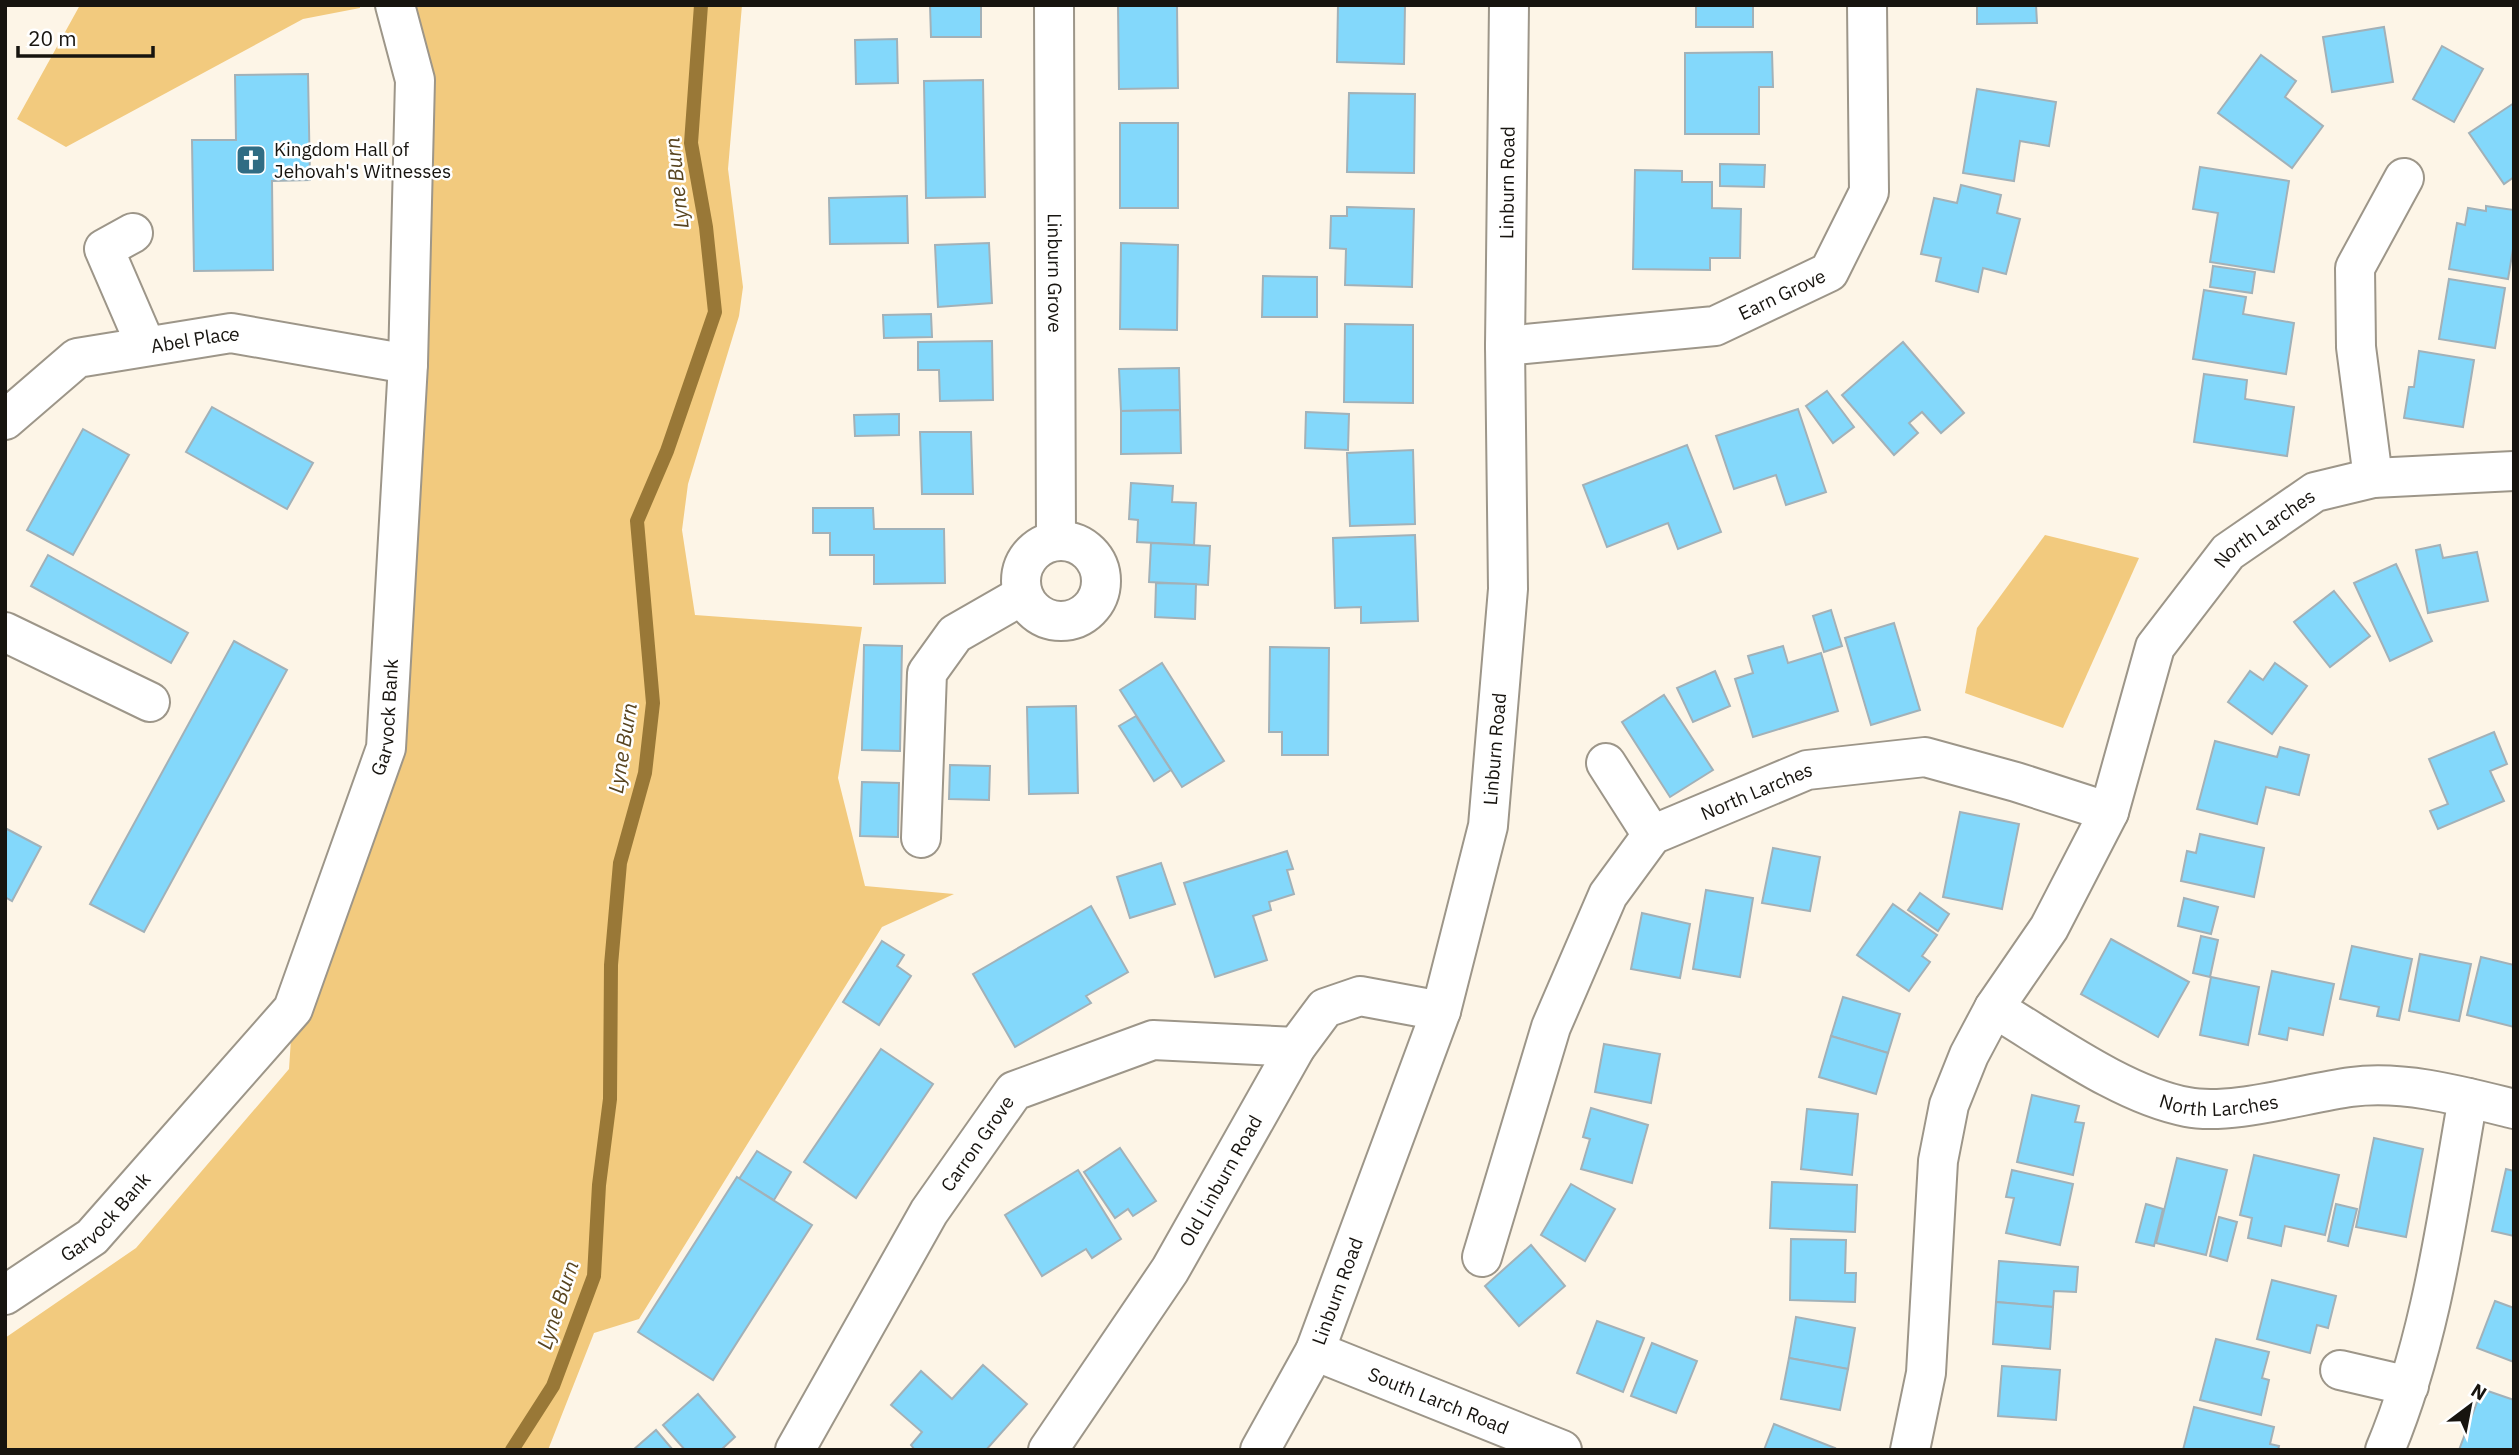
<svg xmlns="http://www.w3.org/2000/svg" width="2519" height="1455" viewBox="0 0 2519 1455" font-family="'IBM Plex Sans',sans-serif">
  <rect width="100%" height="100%" fill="#fdf5e7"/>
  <g fill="#f2ca7e">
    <path d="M80,5H360V8L303,19L66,147L17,119Z"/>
    <path d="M393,5H742L728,169L743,287L739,316L688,484L682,530L695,615L862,627L838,778L865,886L954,894L882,927L639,1319L594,1333L548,1450H5V1338L136,1248L289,1069L293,1009L386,748L408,364Z"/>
    <path d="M2045,535L2139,558L2063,728L1965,693L1977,628Z"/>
  </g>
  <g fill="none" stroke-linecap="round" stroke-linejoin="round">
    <path stroke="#997837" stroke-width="14" d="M512,1450L553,1386L594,1276L599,1185L610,1099L611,965L620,863L645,773L653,703L637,521L667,451L715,312L706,227L691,143L701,5"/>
  </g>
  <g fill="#83d8fb" stroke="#a2b1b8" stroke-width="2">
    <path d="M930,5H981V37H931Z"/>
    <path d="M1118,5H1177L1178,88L1119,89Z"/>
    <path d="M1338,5H1405L1404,64L1337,62Z"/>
    <rect x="1696" y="5" width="57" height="22"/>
    <path d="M1977,5H2036L2037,23L1977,24Z"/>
    <path d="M2384,27L2393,82L2332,92L2323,37Z"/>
    <path d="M897,39L898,83L856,84L855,40Z"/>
    <path d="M2442,46L2483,69L2454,122L2413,99Z"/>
    <path d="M1772,52L1773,87H1759V134H1685V53Z"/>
    <path d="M2261,55L2296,81L2285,97L2323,126L2292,168L2218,113Z"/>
    <path d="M308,74L310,180L272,181L273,270L194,271L192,140H236L235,75Z"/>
    <path d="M983,80L985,197L926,198L924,81Z"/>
    <path d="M1977,89L2056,102L2049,146L2020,141L2014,181L1963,173Z"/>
    <path d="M1349,93L1415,94L1414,173L1347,172Z"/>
    <path d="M2514,103V177L2504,184L2469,133Z"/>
    <rect x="1120" y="123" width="58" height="85"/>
    <path d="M1720,164L1765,165L1764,187L1720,186Z"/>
    <path d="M2200,167L2289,181L2274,272L2210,262L2218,213L2193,209Z"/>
    <path d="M1635,170L1682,171V182H1712V208L1741,209L1740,258H1710V270L1633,269Z"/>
    <path d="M1961,185L2001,195L1997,213L2020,219L2006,274L1983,268L1978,292L1936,281L1941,258L1921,254L1934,198L1957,203Z"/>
    <path d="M907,196L908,243L830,244L829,198Z"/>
    <path d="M2486,206L2514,210V243L2508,279L2449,269L2457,223L2465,225L2468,208L2486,211Z"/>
    <path d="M1347,207L1414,209L1412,287L1345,285L1346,249L1330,248L1331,216H1347Z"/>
    <path d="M989,243L992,303L938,307L935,245Z"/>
    <path d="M1121,243L1178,245L1177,330L1120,329Z"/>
    <path d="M2213,266L2255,272L2252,293L2210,287Z"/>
    <path d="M1263,276L1317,277V317H1262Z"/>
    <path d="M2449,279L2505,288L2495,348L2439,339Z"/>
    <path d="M2204,290L2246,297L2243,314L2294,323L2286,374L2193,359Z"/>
    <path d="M931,314L932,337L884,338L883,315Z"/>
    <path d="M1345,324L1413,325V403L1344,402Z"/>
    <path d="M992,341L993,400L940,401L939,370H918V342Z"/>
    <path d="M1903,342L1964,413L1941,433L1922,412L1909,423L1918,433L1894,455L1842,395Z"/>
    <path d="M2419,351L2474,360L2463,427L2404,418L2409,387H2414Z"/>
    <path d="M1179,368L1180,410L1121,411L1119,369Z"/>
    <path d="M2204,374L2247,380L2245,399L2294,407L2287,456L2194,442Z"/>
    <path d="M1827,391L1854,427L1833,443L1806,406Z"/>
    <path d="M212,407L313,463L287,509L186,452Z"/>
    <path d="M1798,409L1826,492L1786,505L1776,475L1734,489L1716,436Z"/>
    <path d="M1180,410L1181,453L1121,454V411Z"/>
    <path d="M1306,412L1349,414L1348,450L1305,448Z"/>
    <path d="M899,414V435L855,436L854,415Z"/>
    <path d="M83,429L129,455L73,555L27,530Z"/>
    <path d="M920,432H971L973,494H922Z"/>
    <path d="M1687,445L1721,532L1678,549L1668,523L1607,547L1583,485Z"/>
    <path d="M1413,450L1415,524L1350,526L1347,453Z"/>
    <path d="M1131,483L1173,486L1172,502L1196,503L1194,545L1137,542L1138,520L1129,519Z"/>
    <path d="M813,508H873L874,529H944L945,583L874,584V555H830V533H813Z"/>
    <path d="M1415,535L1418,621L1361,623V607L1335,608L1333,538Z"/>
    <path d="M1151,543L1210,546L1208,585L1149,582Z"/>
    <path d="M2440,545L2443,558L2477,552L2488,601L2428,613L2416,550Z"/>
    <path d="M48,555L188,633L171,663L31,586Z"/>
    <path d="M2396,564L2432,641L2390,661L2354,583Z"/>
    <path d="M1156,583L1196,584L1195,619L1155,617Z"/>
    <path d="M2334,591L2370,636L2330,667L2294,622Z"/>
    <path d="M1831,610L1842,646L1824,652L1813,616Z"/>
    <path d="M1894,623L1920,710L1871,725L1845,638Z"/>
    <path d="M234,641L287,670L144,932L90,904Z"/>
    <path d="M864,645L902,646L900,751L862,750Z"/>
    <path d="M1783,646L1788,663L1821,653L1838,711L1753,737L1735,679L1753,673L1748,656Z"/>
    <path d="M1270,647L1329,648L1328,755H1282V732H1269Z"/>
    <path d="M1162,663L1224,761L1182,787L1120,690Z"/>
    <path d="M2275,663L2307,686L2272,734L2228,702L2250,671L2263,680Z"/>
    <path d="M1715,671L1730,706L1693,722L1677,688Z"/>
    <path d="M1664,695L1713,770L1670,797L1622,722Z"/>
    <path d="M1076,706L1078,793L1029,794L1027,707Z"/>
    <path d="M1136,716L1171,770L1154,781L1119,726Z"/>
    <path d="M2494,732L2507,764L2490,771L2504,801L2438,829L2430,811L2448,804L2429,759Z"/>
    <path d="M2215,741L2277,757L2280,747L2309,755L2299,795L2266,787L2257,824L2197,809Z"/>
    <path d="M950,765L990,766L989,800L949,799Z"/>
    <path d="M862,782L899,783L898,837L860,836Z"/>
    <path d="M1960,812L2019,824L2002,909L1943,897Z"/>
    <path d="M5,828L41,847L12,901L5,897Z"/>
    <path d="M2200,834L2264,848L2254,897L2181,881L2187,851L2196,853Z"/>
    <path d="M1773,848L1820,857L1810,911L1762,903Z"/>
    <path d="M1287,851L1293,869L1287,870L1294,894L1269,902L1271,910L1253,916L1267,960L1215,977L1184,883Z"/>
    <path d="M1161,863L1175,904L1130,918L1117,877Z"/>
    <path d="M1706,890L1753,898L1740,977L1693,969Z"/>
    <path d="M1920,893L1949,914L1938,931L1908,910Z"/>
    <path d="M2184,898L2218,907L2211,934L2178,926Z"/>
    <path d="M1893,904L1937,935L1922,956L1930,962L1909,991L1857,955Z"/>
    <path d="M1091,906L1128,972L1086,996L1091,1003L1015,1047L973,974Z"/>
    <path d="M1642,913L1690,924L1680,978L1631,969Z"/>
    <path d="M2201,936L2218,940L2210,977L2193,973Z"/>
    <path d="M2111,939L2189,982L2158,1037L2081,994Z"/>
    <path d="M882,941L904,955L897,966L911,976L879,1025L843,1002Z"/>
    <path d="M2352,946L2412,959L2399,1020L2377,1016L2379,1007L2340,999Z"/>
    <path d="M2420,954L2471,964L2459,1021L2409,1011Z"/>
    <path d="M2481,957L2514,965V1027L2467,1015Z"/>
    <path d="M2272,971L2334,984L2323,1035L2289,1028L2287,1040L2259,1034Z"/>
    <path d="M2211,977L2259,987L2248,1045L2200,1035Z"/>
    <path d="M1843,997L1900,1014L1888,1053L1831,1036Z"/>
    <path d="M1831,1036L1888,1053L1876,1094L1819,1077Z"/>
    <path d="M1604,1044L1660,1054L1651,1103L1595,1092Z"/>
    <path d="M881,1049L933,1084L856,1198L804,1162Z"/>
    <path d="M2032,1095L2079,1106L2075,1122L2084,1123L2073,1175L2017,1162Z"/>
    <path d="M1591,1108L1648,1125L1632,1183L1581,1169L1590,1139L1583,1137Z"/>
    <path d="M1807,1109L1858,1114L1852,1175L1801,1169Z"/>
    <path d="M2374,1138L2423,1149L2406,1237L2356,1227Z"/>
    <path d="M1120,1148L1156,1201L1133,1216L1128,1209L1115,1218L1084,1172Z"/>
    <path d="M757,1151L791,1172L774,1200L739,1179Z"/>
    <path d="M2254,1155L2339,1175L2325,1235L2285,1226L2281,1246L2248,1238L2252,1218L2240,1215Z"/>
    <path d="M2177,1158L2227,1170L2206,1255L2156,1243Z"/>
    <path d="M2506,1169L2514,1171V1236L2492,1231Z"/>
    <path d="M1078,1170L1121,1239L1092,1258L1086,1249L1042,1276L1005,1215Z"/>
    <path d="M2012,1170L2073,1184L2060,1245L2006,1233L2014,1198L2006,1197Z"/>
    <path d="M737,1177L812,1225L713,1380L638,1332Z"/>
    <path d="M1772,1182L1857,1185L1855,1232L1770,1228Z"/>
    <path d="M1571,1184L1615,1209L1585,1261L1541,1235Z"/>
    <path d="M2146,1204L2163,1209L2154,1246L2136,1242Z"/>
    <path d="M2336,1204L2357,1209L2348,1246L2328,1241Z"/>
    <path d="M2219,1217L2237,1222L2227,1261L2210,1256Z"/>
    <path d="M1791,1239L1846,1240L1845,1273H1856L1855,1302L1790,1300Z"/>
    <path d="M1531,1245L1565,1286L1519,1326L1485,1286Z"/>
    <path d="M1999,1261L2078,1267L2076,1292L2054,1291L2053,1307L1996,1302Z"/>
    <path d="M2272,1280L2336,1296L2328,1328L2317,1325L2310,1353L2257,1339Z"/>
    <path d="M2495,1301L2514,1308V1362L2477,1348Z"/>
    <path d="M1996,1302L2053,1307L2050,1349L1993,1344Z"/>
    <path d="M1796,1317L1855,1328L1848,1369L1789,1358Z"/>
    <path d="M1597,1321L1644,1338L1623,1392L1577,1373Z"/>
    <path d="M2216,1339L2269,1352L2262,1378L2269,1380L2261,1415L2200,1400Z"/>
    <path d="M1652,1343L1697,1361L1676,1413L1631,1396Z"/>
    <path d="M1789,1358L1848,1369L1840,1410L1781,1399Z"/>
    <path d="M983,1365L1027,1404L986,1450H915L911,1445L922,1432L891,1405L921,1371L952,1399Z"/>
    <path d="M2002,1366L2060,1370L2056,1420L1998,1416Z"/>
    <path d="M2482,1389L2514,1400V1450H2459Z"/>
    <path d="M698,1394L735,1437L721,1450H685L663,1425Z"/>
    <path d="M2194,1407L2274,1427L2270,1444L2279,1446L2278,1450H2183Z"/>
    <path d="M1774,1424L1835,1448L1834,1450H1764Z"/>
    <path d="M656,1430L673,1450H633Z"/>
  </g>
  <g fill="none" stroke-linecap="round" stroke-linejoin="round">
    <g stroke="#9d9689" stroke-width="42">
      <g id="minor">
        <path id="s1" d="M1054,5L1056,540"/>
        <path d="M133,233L104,249L146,346"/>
        <path id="s2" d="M1505,346L1715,326L1829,272L1869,192L1867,5"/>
        <path id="s3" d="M5,420L77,358L231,333L408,364"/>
        <path d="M2373,478L2356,347L2355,268L2404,178"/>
        <circle cx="1061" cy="581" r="40"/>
        <path d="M5,632L150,702"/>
        <path d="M1606,763L1652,835"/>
        <path d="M921,838L927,673L955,634L1023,595"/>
        <path id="s4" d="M1994,1008C2051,1042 2123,1095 2187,1107C2231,1116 2305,1093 2351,1087C2404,1080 2462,1096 2514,1109"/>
        <path id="s5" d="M1482,1257L1551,1027L1608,895L1652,835L1807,770L1925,757L2016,782L2109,812"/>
        <path id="s6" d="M5,1295L92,1237L293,1009L386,748L408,364L415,80L395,5"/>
        <path id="s7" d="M1315,1351L1562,1450"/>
        <path d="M2340,1370L2409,1386"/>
        <path id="s8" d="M795,1450L929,1212L1014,1091L1153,1040L1296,1047"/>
        <path id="s9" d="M1048,1450L1170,1270L1296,1047L1325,1008L1360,996L1441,1011"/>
        <path id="s10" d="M1260,1450L1315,1351L1441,1011L1488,826L1508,589L1505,346L1509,5"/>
        <path id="s11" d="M1910,1450L1926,1373L1938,1161L1949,1105L1969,1055L1994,1008L2049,928L2109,812L2155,647L2228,552L2315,492L2373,478L2514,471"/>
        <path d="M2385,1450C2432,1338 2447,1216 2468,1098"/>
      </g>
    </g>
    <use href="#minor" stroke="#fff" stroke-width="38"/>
  </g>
  <defs>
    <g id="church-square" transform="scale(1.575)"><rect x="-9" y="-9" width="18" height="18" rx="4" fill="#306c83" stroke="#fff"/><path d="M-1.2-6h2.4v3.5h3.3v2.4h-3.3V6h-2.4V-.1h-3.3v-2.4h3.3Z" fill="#fff"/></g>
  </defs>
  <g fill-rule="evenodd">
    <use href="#church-square" x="251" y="160"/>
  </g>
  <g text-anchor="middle" stroke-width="5" stroke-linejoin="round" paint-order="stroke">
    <g font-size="19" fill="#17140f" stroke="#fff" text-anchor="start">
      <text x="274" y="156">Kingdom Hall of<tspan x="274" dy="22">Jehovah's Witnesses</tspan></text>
    </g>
    <g font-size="19" fill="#17140f" stroke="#fff">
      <text dy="7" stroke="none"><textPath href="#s10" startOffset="1311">Linburn Road</textPath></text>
      <text dy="7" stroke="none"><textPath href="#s1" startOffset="268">Linburn Grove</textPath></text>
      <text dy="7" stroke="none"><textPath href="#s2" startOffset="285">Earn Grove</textPath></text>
      <text dy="7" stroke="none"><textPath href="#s3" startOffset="215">Abel Place</textPath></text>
      <text dy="7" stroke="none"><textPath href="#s11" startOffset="1017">North Larches</textPath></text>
      <text dy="7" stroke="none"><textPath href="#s6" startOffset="716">Garvock Bank</textPath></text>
      <text dy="7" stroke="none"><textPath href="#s10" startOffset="744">Linburn Road</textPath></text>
      <text dy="7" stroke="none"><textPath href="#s5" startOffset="572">North Larches</textPath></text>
      <text dy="7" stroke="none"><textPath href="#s4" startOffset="250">North Larches</textPath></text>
      <text dy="7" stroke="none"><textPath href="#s8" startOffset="357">Carron Grove</textPath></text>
      <text dy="7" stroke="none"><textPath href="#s9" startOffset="320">Old Linburn Road</textPath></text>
      <text dy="7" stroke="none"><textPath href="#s6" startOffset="128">Garvock Bank</textPath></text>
      <text dy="7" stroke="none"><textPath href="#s10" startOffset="177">Linburn Road</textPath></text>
      <text dy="7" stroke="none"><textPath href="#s7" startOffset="133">South Larch Road</textPath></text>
    </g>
    <g font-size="21" font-style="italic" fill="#58441f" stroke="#fff">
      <text transform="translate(677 183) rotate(-96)" y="7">Lyne Burn</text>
      <text transform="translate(623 748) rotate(-81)" y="7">Lyne Burn</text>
      <text transform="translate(558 1305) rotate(-72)" y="7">Lyne Burn</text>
    </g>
  </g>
  <rect width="2519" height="1455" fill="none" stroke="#17140f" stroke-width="14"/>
  <g transform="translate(2470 1406) rotate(32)" stroke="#ffffff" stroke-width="5" paint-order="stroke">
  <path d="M0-5L12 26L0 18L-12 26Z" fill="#17140f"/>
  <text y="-10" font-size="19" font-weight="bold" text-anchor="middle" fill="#17140f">N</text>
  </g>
  <path d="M18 46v10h135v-10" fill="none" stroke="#17140f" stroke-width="3.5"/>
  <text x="28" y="46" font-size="21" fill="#17140f" stroke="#ffffff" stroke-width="5" paint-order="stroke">20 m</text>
</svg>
